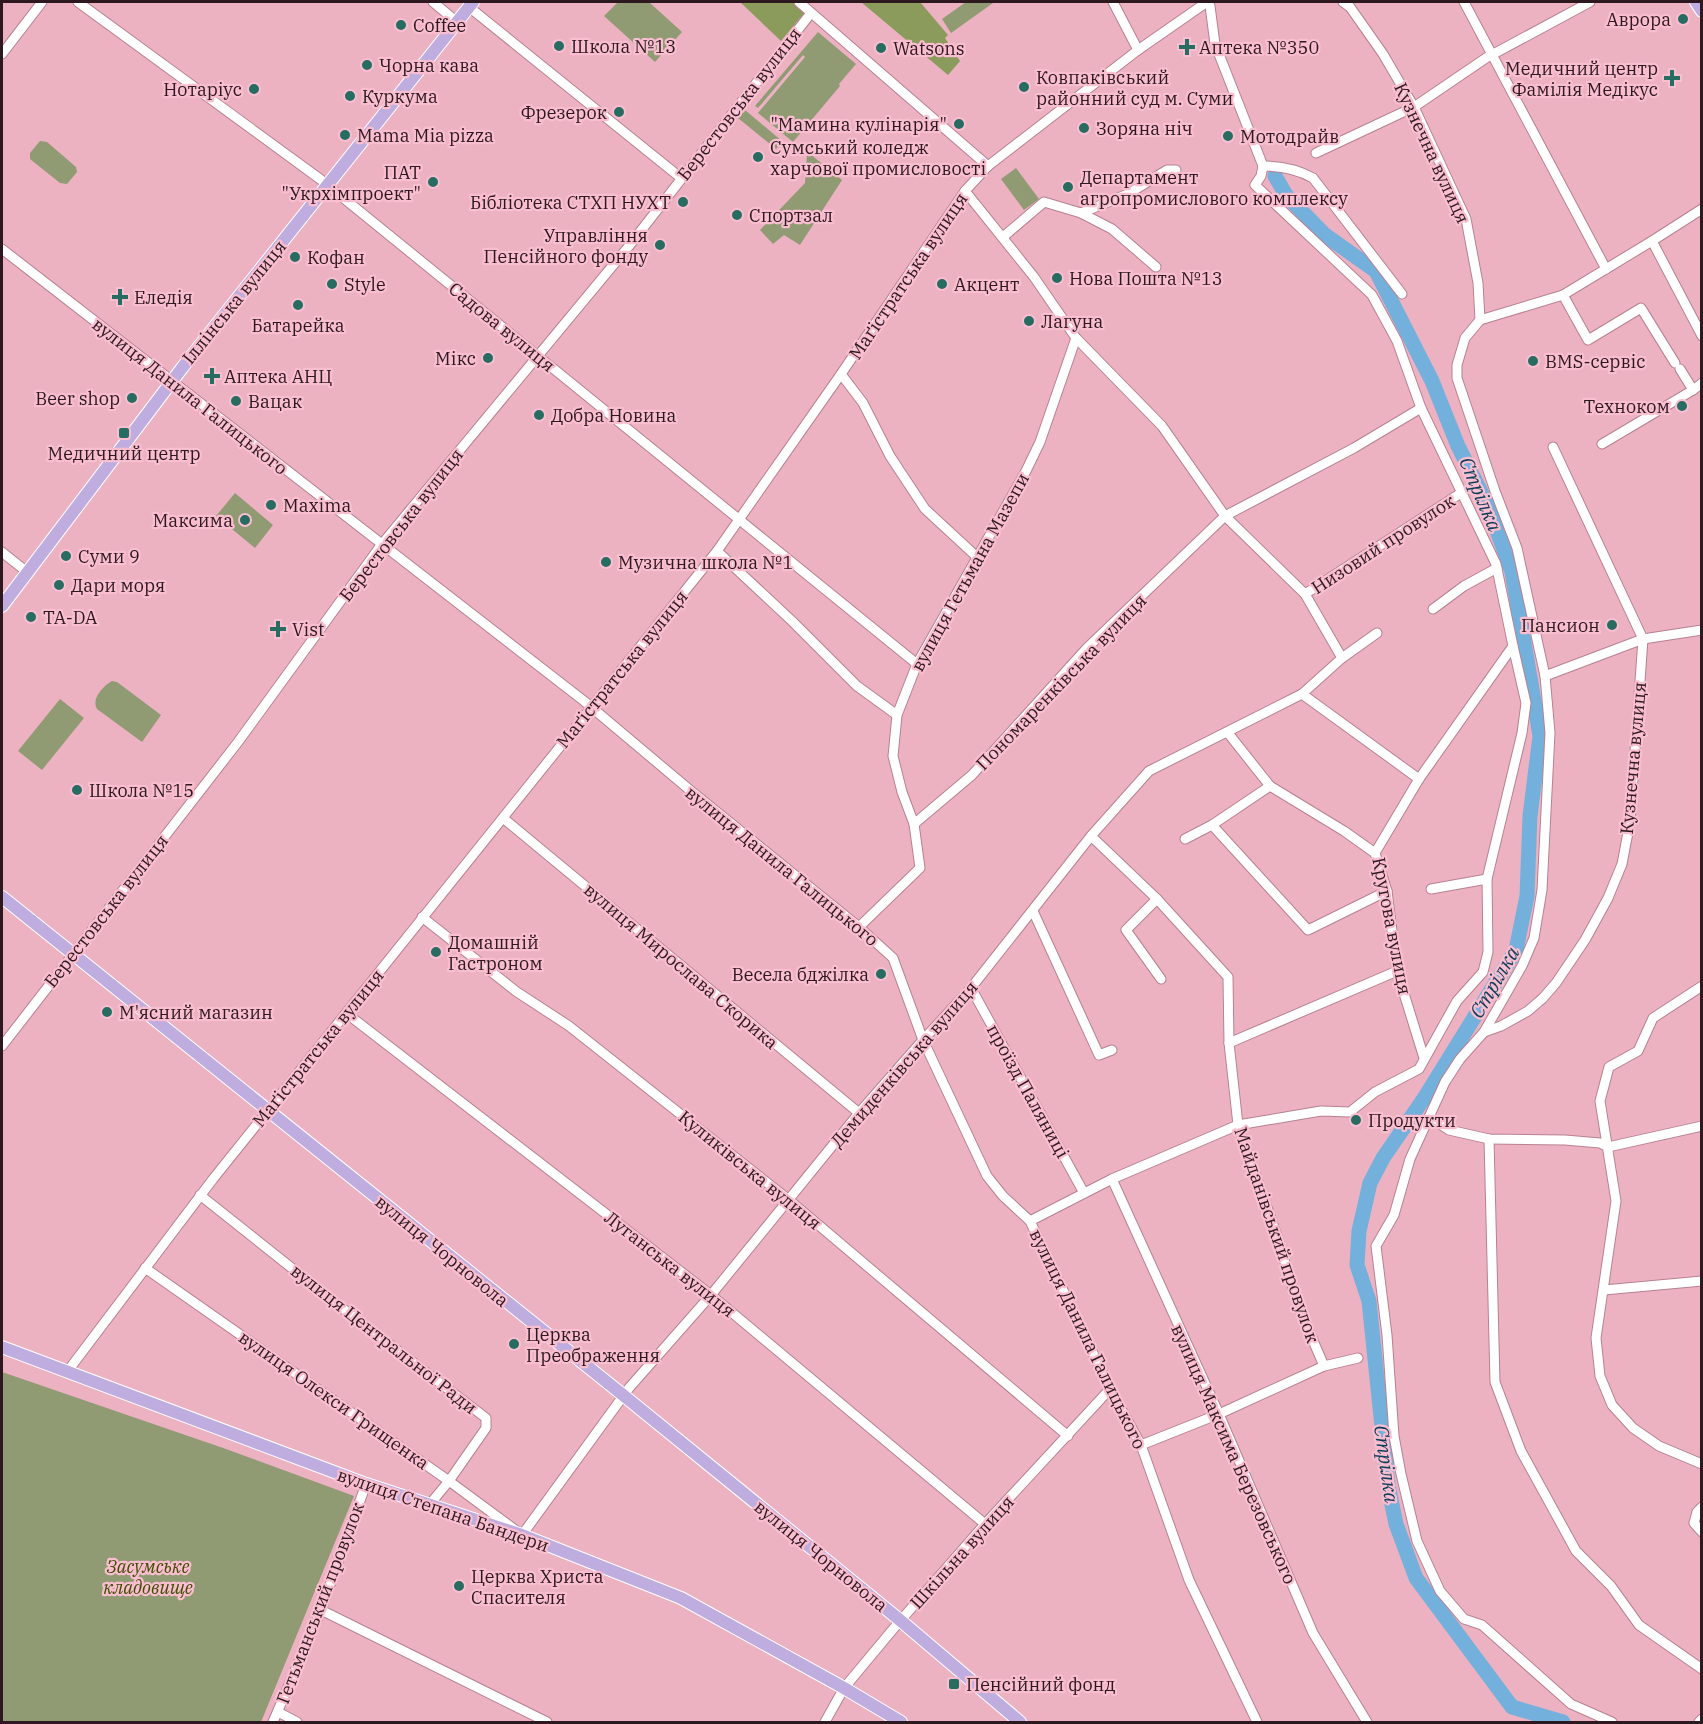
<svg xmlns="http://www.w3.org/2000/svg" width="1703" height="1724" font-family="'IBM Plex Serif',serif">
<rect width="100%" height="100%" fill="#ecb2c2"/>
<g fill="#909b73">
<polygon points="618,2 649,2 682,32 655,62 604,16"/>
<polygon points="966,2 992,2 993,3 951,33 942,19"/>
<polygon points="818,32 856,64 839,84 840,86 793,142 758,113 805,57 803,55 758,108 755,106"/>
<polygon points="745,110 782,141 776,149 738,118"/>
<polygon points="40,141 47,142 76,167 77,172 67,184 60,183 30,159 30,153"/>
<polygon points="809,153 842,180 800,245 784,235 773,244 760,230 805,183 807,155"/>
<polygon points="1016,168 1039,199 1024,210 1001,179"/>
<polygon points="235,493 273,525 255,548 216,516"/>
<path d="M112,681L117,682L161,715L142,742L97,709C91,699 103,686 112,681Z"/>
<polygon points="60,699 84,718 42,770 18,751"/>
<polygon points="2,1372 226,1449 354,1496 261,1722 2,1722"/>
</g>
<g fill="#8a9b5c">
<polygon points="740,2 793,2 805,12 781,41"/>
<polygon points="861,2 920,2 948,35 945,38 960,61 948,75"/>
</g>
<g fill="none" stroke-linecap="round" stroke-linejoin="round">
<polyline stroke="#74b0dc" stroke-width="15" points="1275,176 1286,195 1325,235 1376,271 1432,381 1458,446 1488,506 1512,572 1540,736 1530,816 1527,896 1516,950 1425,1097 1383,1158 1370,1183 1359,1231 1357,1265 1369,1301 1388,1485 1396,1524 1416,1578 1512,1707 1563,1722"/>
<defs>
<g id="minor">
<polyline points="78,2 320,179 917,664"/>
<polyline points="433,2 457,22"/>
<polyline points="799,2 988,166"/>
<polyline points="1113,2 1138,50"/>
<polyline points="1208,2 1210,6 1215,44 1263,166"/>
<polyline points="1343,2 1350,7 1383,54 1414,107 1466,219 1478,283 1480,320"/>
<polyline points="1464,2 1606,269"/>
<polyline points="469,7 681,178"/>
<polyline points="2,54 42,2"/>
<polyline points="1316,153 1414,107 1486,58 1590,2"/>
<polyline points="1263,166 1261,176 1255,185 1372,295 1397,341 1421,408 1496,564 1513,646 1419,779 1375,853 1387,891 1397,971 1424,1058"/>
<path d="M1263,166C1281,166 1297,169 1313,178L1402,294"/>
<polyline points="965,191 1034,277 1076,338 1162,426 1225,516 1305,594 1342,658"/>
<polyline points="1081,213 1112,229 1156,267"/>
<polyline points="1003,237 1044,202 1081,213 1128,194 1167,170 1176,170"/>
<polyline points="1652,241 1702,336"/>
<polyline points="2,249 584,701 691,791 859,927 893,958 923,1040 987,1176 1003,1196 1030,1221 1110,1389 1141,1445 1189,1580 1257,1722"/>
<polyline points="1563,295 1588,340 1641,308 1675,363"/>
<polyline points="1680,369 1693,390"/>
<polyline points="841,374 863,403 890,456 925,509 977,557"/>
<polyline points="1602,444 1693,390 1702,383"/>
<polyline points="717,551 792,621 857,686 897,715"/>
<polyline points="2,552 27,572"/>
<polyline points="1305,594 1461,493"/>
<polyline points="1433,609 1464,586 1497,568"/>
<polyline points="1545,676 1643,639 1702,630"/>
<polyline points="1302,694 1419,779"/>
<polyline points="1228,733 1270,786 1344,831 1375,853"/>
<polyline points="503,818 859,1113"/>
<polyline points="914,824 972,775 1087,648 1225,516 1354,448 1421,408"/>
<polyline points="1212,825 1308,930 1387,891"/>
<polyline points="1091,836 1157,899 1228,977 1229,1043 1238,1125 1276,1233 1299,1308 1324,1366"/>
<polyline points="1185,839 1212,825 1270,786"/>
<polyline points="1431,889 1487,879"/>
<polyline points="1157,899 1126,930 1161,979"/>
<polyline points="1033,911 1099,1055 1112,1050"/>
<polyline points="422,917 517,992 569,1026 789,1200 1068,1436"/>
<polyline points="859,927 920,868 914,824 902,792 893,756 897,715 917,664 1026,471 1040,442 1076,338"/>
<polyline points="1702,986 1653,1018 1638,1051 1609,1067 1600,1101 1616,1201 1596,1338 1600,1376 1612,1405 1633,1428 1659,1446 1702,1464"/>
<polyline points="971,988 1084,1193"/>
<polyline points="346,1013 711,1295 985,1524"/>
<polyline points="1484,1032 1501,1026 1528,1011 1543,998 1556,983 1585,940 1608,898 1622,864 1630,822 1643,639 1553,447"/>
<polyline points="1229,1043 1397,971"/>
<polyline points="2,1046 238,742 382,544 629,246 811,13"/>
<polyline points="1429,1117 1449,1130 1489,1139 1565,1140 1600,1143 1608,1147 1702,1126"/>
<polyline points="1489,1139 1495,1382 1521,1451 1576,1551 1611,1586 1639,1625 1702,1669"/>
<polyline points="1112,1179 1219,1414 1313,1633 1367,1722"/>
<polyline points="200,1195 342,1308 486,1418 486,1428 449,1481 430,1504"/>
<polyline points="1030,1221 1112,1179 1238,1125 1321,1111 1350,1112 1375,1092 1419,1069 1457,1001 1483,972 1488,952 1487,879 1522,733 1526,703 1513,646"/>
<polyline points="145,1268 449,1481 522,1535 629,1388 711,1295 859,1113 923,1040 971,988 1091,836 1149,771 1302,694 1342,658 1377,633"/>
<polyline points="1604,1290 1702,1281"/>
<polyline points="67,1372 213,1179 717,551 841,374 965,191 988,166 1138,50 1207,2"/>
<polyline points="1141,1445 1219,1414 1324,1366 1358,1358"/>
<polyline points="1702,1507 1697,1512 1694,1523 1702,1532"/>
<polyline points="321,1610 547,1722"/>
<polyline points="278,1712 297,1722"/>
<polyline points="273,1722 321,1610 366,1484"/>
<polyline points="825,1722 844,1688 894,1628 985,1524 1110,1389"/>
<polyline points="1612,1722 1571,1704 1482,1625 1464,1619 1440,1591 1417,1541 1401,1474 1394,1436 1387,1335 1376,1246 1394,1215 1410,1159 1445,1082 1460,1059 1484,1032 1522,966 1534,938 1542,890 1550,733 1545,676 1517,548 1495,491 1457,378 1457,365 1465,338 1480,320 1563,295 1652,241 1702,209"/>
<polyline points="1699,1722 1702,1719"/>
</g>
<g id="major">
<polyline points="1696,2 1702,11"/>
<polyline points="2,606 182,368 473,2"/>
<polyline points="2,897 623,1395 901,1621 1020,1722"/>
<polyline points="2,1347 366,1484 522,1535 681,1598 844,1688 901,1722"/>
</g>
</defs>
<use href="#minor" stroke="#b88191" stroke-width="11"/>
<use href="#major" stroke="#fff" stroke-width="14"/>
<use href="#minor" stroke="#fff" stroke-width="9"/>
<use href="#major" stroke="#c0addf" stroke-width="12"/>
</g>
<g fill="#266c61" stroke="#f9becf" stroke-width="2">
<circle cx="1683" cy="19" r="6"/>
<circle cx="401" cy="25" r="6"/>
<circle cx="559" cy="46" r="6"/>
<path d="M1184 38h6v6h6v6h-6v6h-6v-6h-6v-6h6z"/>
<circle cx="881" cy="48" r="6"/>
<circle cx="367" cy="65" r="6"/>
<path d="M1669 69h6v6h6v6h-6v6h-6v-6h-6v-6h6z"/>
<circle cx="1024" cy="87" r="6"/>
<circle cx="254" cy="89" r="6"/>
<circle cx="350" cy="96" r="6"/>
<circle cx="619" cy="112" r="6"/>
<circle cx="959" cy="124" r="6"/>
<circle cx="1084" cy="128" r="6"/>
<circle cx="345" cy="135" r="6"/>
<circle cx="1228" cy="136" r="6"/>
<circle cx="758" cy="157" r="6"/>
<circle cx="433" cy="182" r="6"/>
<circle cx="1068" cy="187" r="6"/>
<circle cx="683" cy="202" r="6"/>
<circle cx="737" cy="215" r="6"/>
<circle cx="660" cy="245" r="6"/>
<circle cx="295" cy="257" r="6"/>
<circle cx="1057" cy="278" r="6"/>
<circle cx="332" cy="284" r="6"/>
<circle cx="942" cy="284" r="6"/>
<path d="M117 288h6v6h6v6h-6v6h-6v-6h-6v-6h6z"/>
<circle cx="298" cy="305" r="6"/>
<circle cx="1029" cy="321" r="6"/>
<circle cx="488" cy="358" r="6"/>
<circle cx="1533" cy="361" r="6"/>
<path d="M209 367h6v6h6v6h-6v6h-6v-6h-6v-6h6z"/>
<circle cx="132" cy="398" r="6"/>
<circle cx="236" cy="401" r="6"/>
<circle cx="1682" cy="406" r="6"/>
<circle cx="539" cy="415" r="6"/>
<rect x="118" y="427" width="12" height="12" rx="3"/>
<circle cx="271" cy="505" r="6"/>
<circle cx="245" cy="520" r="6"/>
<circle cx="66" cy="556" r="6"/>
<circle cx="606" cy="562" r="6"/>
<circle cx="59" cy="585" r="6"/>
<circle cx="31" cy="617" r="6"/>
<circle cx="1612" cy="625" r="6"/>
<path d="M275 620h6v6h6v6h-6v6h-6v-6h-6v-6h6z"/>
<circle cx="77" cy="790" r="6"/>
<circle cx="436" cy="952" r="6"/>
<circle cx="881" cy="974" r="6"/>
<circle cx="107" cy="1012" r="6"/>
<circle cx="1356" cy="1120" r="6"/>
<circle cx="514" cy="1344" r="6"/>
<circle cx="459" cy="1586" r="6"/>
<rect x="948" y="1678" width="12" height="12" rx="3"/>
</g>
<g text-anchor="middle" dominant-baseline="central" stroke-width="4.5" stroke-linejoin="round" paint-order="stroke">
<g font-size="18" fill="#2d181f" stroke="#f9becf" text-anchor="start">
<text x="1671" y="19" text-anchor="end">Аврора</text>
<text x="413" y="25">Coffee</text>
<text x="571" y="46">Школа №13</text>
<text x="1199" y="47">Аптека №350</text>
<text x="893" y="48">Watsons</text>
<text x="379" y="65">Чорна кава</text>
<text x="1658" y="68" text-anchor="end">Медичний центр<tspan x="1658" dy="21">Фамілія Медікус</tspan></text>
<text x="1036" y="77">Ковпаківський<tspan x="1036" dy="21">районний суд м. Суми</tspan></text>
<text x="242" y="89" text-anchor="end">Нотаріус</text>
<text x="362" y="96">Куркума</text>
<text x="607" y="112" text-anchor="end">Фрезерок</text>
<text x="947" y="124" text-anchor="end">"Мамина кулінарія"</text>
<text x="1096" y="128">Зоряна ніч</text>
<text x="357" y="135">Mama Mia pizza</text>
<text x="1240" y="136">Мотодрайв</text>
<text x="770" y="147">Сумський коледж<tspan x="770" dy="21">харчової промисловості</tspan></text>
<text x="421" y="172" text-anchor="end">ПАТ<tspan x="421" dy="21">"Укрхімпроект"</tspan></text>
<text x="1080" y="177">Департамент<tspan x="1080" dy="21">агропромислового комплексу</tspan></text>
<text x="671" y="202" text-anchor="end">Бібліотека СТХП НУХТ</text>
<text x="749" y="215">Спортзал</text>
<text x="648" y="235" text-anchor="end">Управління<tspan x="648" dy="21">Пенсійного фонду</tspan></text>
<text x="307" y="257">Кофан</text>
<text x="1069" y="278">Нова Пошта №13</text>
<text x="344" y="284">Style</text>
<text x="954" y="284">Акцент</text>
<text x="134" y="297">Еледія</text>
<text x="1041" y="321">Лагуна</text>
<text x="298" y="325" text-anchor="middle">Батарейка</text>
<text x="476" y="358" text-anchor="end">Мікс</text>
<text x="1545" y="361">BMS-сервіс</text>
<text x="224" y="376">Аптека АНЦ</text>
<text x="120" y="398" text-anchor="end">Beer shop</text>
<text x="248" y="401">Вацак</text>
<text x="1670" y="406" text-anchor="end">Техноком</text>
<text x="551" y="415">Добра Новина</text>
<text x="124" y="453" text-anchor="middle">Медичний центр</text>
<text x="283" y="505">Maxima</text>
<text x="233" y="520" text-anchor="end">Максима</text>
<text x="78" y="556">Суми 9</text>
<text x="618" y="562">Музична школа №1</text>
<text x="71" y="585">Дари моря</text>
<text x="43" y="617">TA-DA</text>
<text x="1600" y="625" text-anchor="end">Пансион</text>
<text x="292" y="629">Vist</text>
<text x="89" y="790">Школа №15</text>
<text x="448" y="942">Домашній<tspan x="448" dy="21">Гастроном</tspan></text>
<text x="869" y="974" text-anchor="end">Весела бджілка</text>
<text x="119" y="1012">М'ясний магазин</text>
<text x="1368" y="1120">Продукти</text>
<text x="526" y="1334">Церква<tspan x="526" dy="21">Преображення</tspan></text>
<text x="471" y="1576">Церква Христа<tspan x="471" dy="21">Спасителя</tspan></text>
<text x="966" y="1684">Пенсійний фонд</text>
</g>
<g font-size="18" fill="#2d181f" stroke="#f9becf">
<text transform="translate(739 104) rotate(-52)">Берестовська вулиця</text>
<text transform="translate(1432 153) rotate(65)">Кузнечна вулиця</text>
<text transform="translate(908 276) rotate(-56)">Маґістратська вулиця</text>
<text transform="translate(234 302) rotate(-51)">Іллінська вулиця</text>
<text transform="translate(502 327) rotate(39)">Садова вулиця</text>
<text transform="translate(190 396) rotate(38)">вулиця Данила Галицького</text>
<text transform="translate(401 525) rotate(-52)">Берестовська вулиця</text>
<text transform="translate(1383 544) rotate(-33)">Низовий провулок</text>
<text transform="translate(970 572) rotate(-61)">вулиця Гетьмана Мазепи</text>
<text transform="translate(622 669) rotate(-51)">Маґістратська вулиця</text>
<text transform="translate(1061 682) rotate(-46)">Пономаренківська вулиця</text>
<text transform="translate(1633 758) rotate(-85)">Кузнечна вулиця</text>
<text transform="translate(782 866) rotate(39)">вулиця Данила Галицького</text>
<text transform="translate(106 911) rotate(-52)">Берестовська вулиця</text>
<text transform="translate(1392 926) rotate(79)">Кругова вулиця</text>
<text transform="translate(681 966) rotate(40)">вулиця Мирослава Скорика</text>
<text transform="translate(318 1048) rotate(-51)">Маґістратська вулиця</text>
<text transform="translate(904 1064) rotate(-49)">Демиденківська вулиця</text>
<text transform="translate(1028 1091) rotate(61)">проїзд Паляниці</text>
<text transform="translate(750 1170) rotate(39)">Куликівська вулиця</text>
<text transform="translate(1277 1235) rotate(71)">Майданівський провулок</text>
<text transform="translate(442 1251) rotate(39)">вулиця Чорновола</text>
<text transform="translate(670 1264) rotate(38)">Луганська вулиця</text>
<text transform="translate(384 1339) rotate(38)">вулиця Центральної Ради</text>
<text transform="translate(1088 1339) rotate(64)">вулиця Данила Галицького</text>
<text transform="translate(334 1400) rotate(35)">вулиця Олекси Грищенка</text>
<text transform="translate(1234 1454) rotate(66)">вулиця Максима Березовського</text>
<text transform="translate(443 1510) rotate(19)">вулиця Степана Бандери</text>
<text transform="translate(962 1552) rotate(-48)">Шкільна вулиця</text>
<text transform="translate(821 1556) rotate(39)">вулиця Чорновола</text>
<text transform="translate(320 1603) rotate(-69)">Гетьманський провулок</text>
</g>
<g font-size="18" font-style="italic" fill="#3e4c00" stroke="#f9becf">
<text x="148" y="1566">Засумське<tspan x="148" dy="21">кладовище</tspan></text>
</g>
<g font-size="20" font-style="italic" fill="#0c3d5a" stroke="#f9becf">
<text transform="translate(1481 494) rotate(67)">Стрілка</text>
<text transform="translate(1494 982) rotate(-60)">Стрілка</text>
<text transform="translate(1387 1464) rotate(82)">Стрілка</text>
</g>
</g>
<rect width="1703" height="1724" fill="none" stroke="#2d181f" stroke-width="6"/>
</svg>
